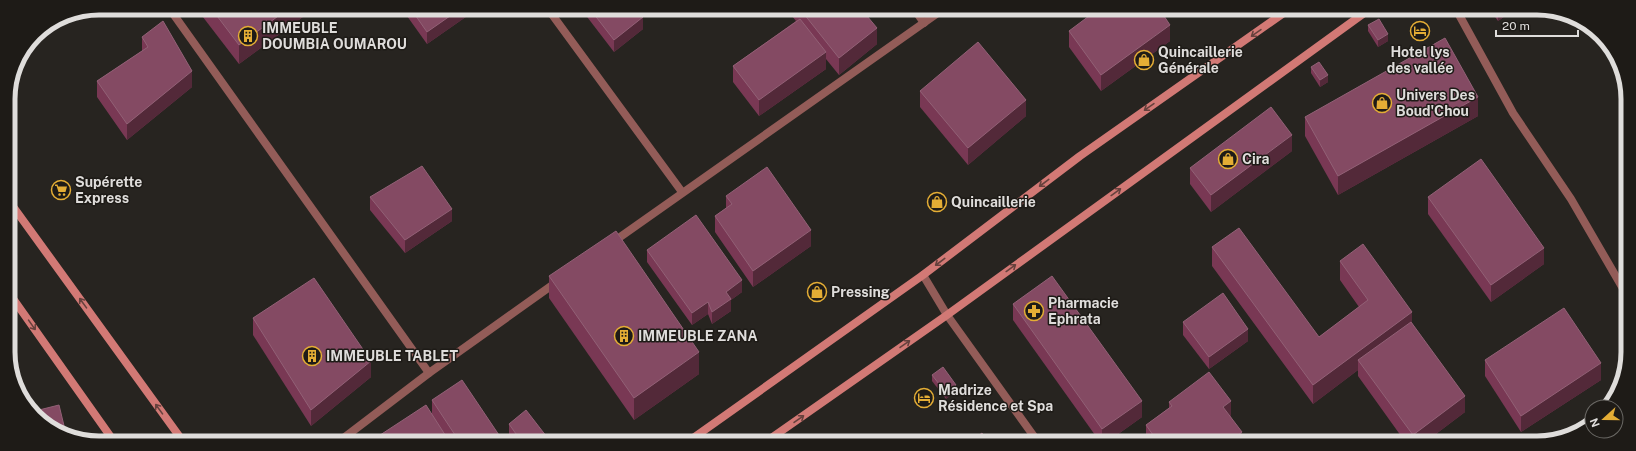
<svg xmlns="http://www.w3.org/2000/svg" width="1636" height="451" font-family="'Public Sans',sans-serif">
<rect width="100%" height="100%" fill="#272420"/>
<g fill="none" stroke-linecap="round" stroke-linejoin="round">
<g stroke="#935c58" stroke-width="8">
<polyline points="169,8 429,373"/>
<polyline points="548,9 682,192"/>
<polyline points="915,10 924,23"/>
<polyline points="1457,11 1513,113 1571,199 1625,292"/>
<polyline points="613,242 942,10"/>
<polyline points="923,275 947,315 1038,442"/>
<polyline points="341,440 429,373 558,281"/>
</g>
<g stroke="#d27975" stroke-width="8">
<polyline points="9,201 182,440"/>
<polyline points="9,293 113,440"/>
<polyline points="689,441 923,275 1080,156 1288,10"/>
<polyline points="767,441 947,315 1367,11"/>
</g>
</g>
<g fill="#793854">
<polygon points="196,8 315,8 239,64"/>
<polygon points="402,9 470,9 470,14 427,44"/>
<polygon points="581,9 637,9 643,29 614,52"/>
<polygon points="792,9 862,10 877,44 839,75 826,59 826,69 759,116 733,82 733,66 796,21 792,16"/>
<polygon points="1491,11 1512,11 1498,21"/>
<polygon points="1368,25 1388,41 1378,47 1368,31"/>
<polygon points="1069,31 1170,41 1101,91 1069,47"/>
<polygon points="142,37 192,87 127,140 97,97 97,81 142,51"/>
<polygon points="1311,67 1328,82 1320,87 1311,73"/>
<polygon points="920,91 1026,116 968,165 920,107"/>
<polygon points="1478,116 1338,195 1305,136 1305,117"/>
<polygon points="1292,151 1211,212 1190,184 1190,168"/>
<polygon points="726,196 811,246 753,287 715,232 715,216 726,208"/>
<polygon points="370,197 452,221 405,253 370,210"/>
<polygon points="1428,197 1544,264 1491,302 1428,214"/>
<polygon points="1212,247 1319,337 1359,307 1340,280 1340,261 1412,323 1465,412 1424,443 1406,443 1358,376 1358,370 1313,404 1212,266"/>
<polygon points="647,250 742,292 731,300 731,311 712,324 708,314 692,325 647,262"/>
<polygon points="549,276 699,374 634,420 549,298"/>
<polygon points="1013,304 1142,417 1107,442 1100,442 1013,320"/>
<polygon points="253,318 371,377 311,426 253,335"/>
<polygon points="1183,322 1248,341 1209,369 1183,335"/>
<polygon points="1485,360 1601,380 1521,432 1485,376"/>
<polygon points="932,375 956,391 946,399 932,381"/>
<polygon points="432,400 503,441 371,441 432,414"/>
<polygon points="1169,402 1231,417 1242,442 1146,442 1146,425 1169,408"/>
<polygon points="509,424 550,441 512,441 509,436"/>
</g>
<g fill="#532939">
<polygon points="289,8 315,8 239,64 239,45"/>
<polygon points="460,9 470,9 470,14 427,44 427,32"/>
<polygon points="1498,11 1512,11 1498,21"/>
<polygon points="643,17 643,29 614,52 614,40"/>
<polygon points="1170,25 1170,41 1101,91 1101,75"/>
<polygon points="877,28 877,44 839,75 839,58"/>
<polygon points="1388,34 1388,41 1378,47 1378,40"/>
<polygon points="826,52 826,69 759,116 759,100"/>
<polygon points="192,71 192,87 127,140 127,124"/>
<polygon points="1328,75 1328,82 1320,87 1320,80"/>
<polygon points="1478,97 1478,116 1338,195 1338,176"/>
<polygon points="1026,100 1026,116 968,165 968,148"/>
<polygon points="1292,135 1292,151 1211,212 1211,195"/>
<polygon points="452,209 452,221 405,253 405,240"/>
<polygon points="811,230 811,246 753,287 753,271"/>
<polygon points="1544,248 1544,264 1491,302 1491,285"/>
<polygon points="742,280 742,292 731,300 731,311 712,324 712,312 726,292"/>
<polygon points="708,302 708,314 692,325 692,313"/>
<polygon points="1412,312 1412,331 1358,360 1358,370 1313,404 1313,385"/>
<polygon points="1248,329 1248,341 1209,369 1209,357"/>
<polygon points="699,352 699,374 634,420 634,398"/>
<polygon points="371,361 371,377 311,426 311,410"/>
<polygon points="1601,363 1601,380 1521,432 1521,416"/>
<polygon points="956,385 956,391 946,399 946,393"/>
<polygon points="1465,396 1465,412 1424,443 1413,443 1413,435"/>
<polygon points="1142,401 1142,417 1107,442 1102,442 1102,429"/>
<polygon points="1231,401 1231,418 1223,407"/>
<polygon points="1242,432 1242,442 1229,442"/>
</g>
<g fill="#844a63" stroke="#926176">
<polygon points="211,8 289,8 239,45"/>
<polygon points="411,9 460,9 427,32"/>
<polygon points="590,9 637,9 643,17 614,40"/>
<polygon points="800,9 862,10 877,28 839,58"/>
<polygon points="1097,10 1160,10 1170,25 1101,75 1069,31"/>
<polygon points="800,19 826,52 759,100 733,66"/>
<polygon points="1379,19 1388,34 1378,40 1368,25"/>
<polygon points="163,21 192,71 127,124 97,81 148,47 142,37"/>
<polygon points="1445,38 1478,97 1338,176 1305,117"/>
<polygon points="978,42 1026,100 968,148 920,91"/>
<polygon points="1319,62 1328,75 1320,80 1311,67"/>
<polygon points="1271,107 1292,135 1211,195 1190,168"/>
<polygon points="1481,159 1544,248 1491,285 1428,197"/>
<polygon points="422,166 452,209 405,240 370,197"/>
<polygon points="767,167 811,230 753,271 715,216 732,204 726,196"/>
<polygon points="696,215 742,280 726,292 731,299 712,312 708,302 692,313 647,250"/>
<polygon points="1239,228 1319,337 1368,300 1340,261 1363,244 1412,312 1313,385 1212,247"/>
<polygon points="616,231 699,352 634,398 549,276"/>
<polygon points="1052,276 1142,401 1102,429 1013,304"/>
<polygon points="314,278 371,361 311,410 253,318"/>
<polygon points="1223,293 1248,329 1209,357 1183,322"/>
<polygon points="1564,308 1601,363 1521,416 1485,360"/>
<polygon points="1411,322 1465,396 1413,435 1358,360"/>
<polygon points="943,367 956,385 946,393 932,375"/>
<polygon points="1209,372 1231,401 1223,407 1242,432 1229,442 1158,442 1146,425 1172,406 1169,402"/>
<polygon points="462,380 503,441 459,441 432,400"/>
<polygon points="59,405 66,434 31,412"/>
<polygon points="426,405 449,441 371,441"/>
<polygon points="526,410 550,441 521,441 509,424"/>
<polygon points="982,433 988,442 970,442"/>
<polygon points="78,435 80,440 76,440 70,436"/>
</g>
<defs><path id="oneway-shaft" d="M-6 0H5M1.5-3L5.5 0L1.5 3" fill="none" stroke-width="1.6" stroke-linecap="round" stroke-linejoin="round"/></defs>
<g stroke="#66413d">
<use href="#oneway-shaft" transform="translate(1256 33) rotate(145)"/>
<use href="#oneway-shaft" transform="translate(1149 107) rotate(145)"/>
<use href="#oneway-shaft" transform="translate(1044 183) rotate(143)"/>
<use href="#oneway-shaft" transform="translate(1116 192) rotate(-36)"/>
<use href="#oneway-shaft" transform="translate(940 262) rotate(143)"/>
<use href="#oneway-shaft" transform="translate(1011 268) rotate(-36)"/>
<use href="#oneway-shaft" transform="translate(83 303) rotate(-126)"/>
<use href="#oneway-shaft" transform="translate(32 325) rotate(55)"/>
<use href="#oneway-shaft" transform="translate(905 344) rotate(-35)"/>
<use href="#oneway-shaft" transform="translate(159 409) rotate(-126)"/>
<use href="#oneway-shaft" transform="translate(799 419) rotate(-35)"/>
</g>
<defs>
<symbol id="hotel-ring" viewBox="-11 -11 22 22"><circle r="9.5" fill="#1e1b17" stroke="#e4ad35" stroke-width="1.5"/><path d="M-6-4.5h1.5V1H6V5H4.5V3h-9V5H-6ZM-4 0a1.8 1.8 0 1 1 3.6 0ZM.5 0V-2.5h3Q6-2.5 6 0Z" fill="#e4ad35"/></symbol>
<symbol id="building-ring" viewBox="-11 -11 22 22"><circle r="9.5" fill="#1e1b17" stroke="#e4ad35" stroke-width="1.5"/><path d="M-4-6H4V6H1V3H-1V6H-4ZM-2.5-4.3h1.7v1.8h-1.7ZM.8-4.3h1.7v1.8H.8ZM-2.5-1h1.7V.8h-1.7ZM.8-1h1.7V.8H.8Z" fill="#e4ad35"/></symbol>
<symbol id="shop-ring" viewBox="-11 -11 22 22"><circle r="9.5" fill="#1e1b17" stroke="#e4ad35" stroke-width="1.5"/><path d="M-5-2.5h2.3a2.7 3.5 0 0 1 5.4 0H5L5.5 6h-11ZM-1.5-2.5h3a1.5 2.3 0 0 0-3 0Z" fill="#e4ad35"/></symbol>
<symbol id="supermarket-ring" viewBox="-11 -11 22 22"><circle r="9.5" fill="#1e1b17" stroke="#e4ad35" stroke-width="1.5"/><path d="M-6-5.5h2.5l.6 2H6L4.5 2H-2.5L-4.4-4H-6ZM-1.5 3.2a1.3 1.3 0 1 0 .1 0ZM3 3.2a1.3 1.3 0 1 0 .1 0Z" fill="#e4ad35"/></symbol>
<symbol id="pharmacy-ring" viewBox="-11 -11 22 22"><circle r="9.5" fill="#1e1b17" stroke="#e4ad35" stroke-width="1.5"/><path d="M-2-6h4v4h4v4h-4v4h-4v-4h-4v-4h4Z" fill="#e4ad35"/></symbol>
</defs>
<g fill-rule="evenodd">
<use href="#hotel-ring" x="1409" y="20" width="22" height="22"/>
<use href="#building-ring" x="237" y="25" width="22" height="22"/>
<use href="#shop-ring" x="1133" y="49" width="22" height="22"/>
<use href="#shop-ring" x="1371" y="92" width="22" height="22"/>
<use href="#shop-ring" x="1217" y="148" width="22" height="22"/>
<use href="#supermarket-ring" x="50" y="179" width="22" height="22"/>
<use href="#shop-ring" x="926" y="191" width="22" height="22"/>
<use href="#shop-ring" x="806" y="281" width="22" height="22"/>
<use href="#pharmacy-ring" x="1023" y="300" width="22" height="22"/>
<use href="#building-ring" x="613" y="325" width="22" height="22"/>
<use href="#building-ring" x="301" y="345" width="22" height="22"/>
<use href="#hotel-ring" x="913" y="387" width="22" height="22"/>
</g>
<g text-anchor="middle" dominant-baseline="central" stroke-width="3" stroke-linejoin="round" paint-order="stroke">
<g font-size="14" font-weight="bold" fill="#dfdddb" stroke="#1e1b17" text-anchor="start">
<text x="262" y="28">IMMEUBLE<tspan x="262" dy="16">DOUMBIA OUMAROU</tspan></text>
<text x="1158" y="52">Quincaillerie<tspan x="1158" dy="16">Générale</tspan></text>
<text x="1420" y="52" text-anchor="middle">Hotel lys<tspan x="1420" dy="16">des vallée</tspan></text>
<text x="1396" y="95">Univers Des<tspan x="1396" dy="16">Boud'Chou</tspan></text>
<text x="1242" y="159">Cira</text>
<text x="75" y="182">Supérette<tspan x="75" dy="16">Express</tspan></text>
<text x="951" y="202">Quincaillerie</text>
<text x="831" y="292">Pressing</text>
<text x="1048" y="303">Pharmacie<tspan x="1048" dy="16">Ephrata</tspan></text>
<text x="638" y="336">IMMEUBLE ZANA</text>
<text x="326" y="356">IMMEUBLE TABLET</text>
<text x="938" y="390">Madrize<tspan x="938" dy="16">Résidence et Spa</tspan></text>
</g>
</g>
<path d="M0 0H1636V451H0ZM99 15H1537A84 84 0 0 1 1621 99V352A84 84 0 0 1 1537 436H99A84 84 0 0 1 15 352V99A84 84 0 0 1 99 15Z" fill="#1e1b17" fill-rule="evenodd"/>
<path fill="none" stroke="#dfdddb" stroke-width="5" d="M99 15H1537A84 84 0 0 1 1621 99V352A84 84 0 0 1 1537 436H99A84 84 0 0 1 15 352V99A84 84 0 0 1 99 15Z"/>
<g transform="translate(1604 419) rotate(249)"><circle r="19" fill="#1e1b17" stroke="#6b6965"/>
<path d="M0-3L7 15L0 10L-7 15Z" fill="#e4ad35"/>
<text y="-6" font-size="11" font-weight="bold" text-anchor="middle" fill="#dfdddb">N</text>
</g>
<path d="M1496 30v6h82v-6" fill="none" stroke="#dfdddb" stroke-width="2"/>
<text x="1502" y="30" font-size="12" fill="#dfdddb" stroke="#1e1b17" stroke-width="3" paint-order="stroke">20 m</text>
</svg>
